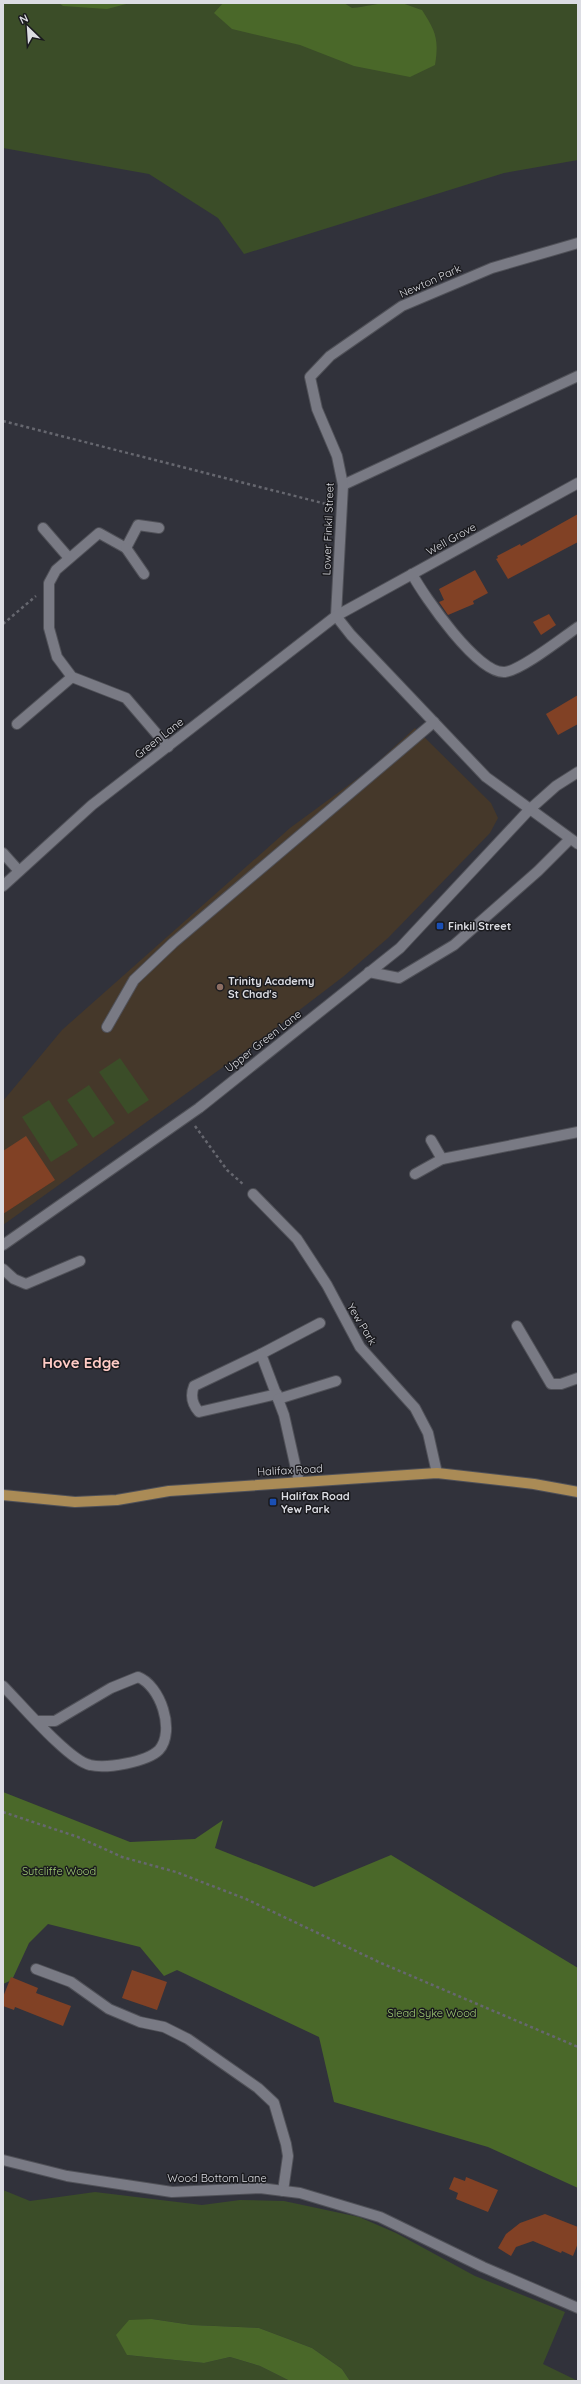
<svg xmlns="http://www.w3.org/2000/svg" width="581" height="2384" font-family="Quicksand,sans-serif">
<rect width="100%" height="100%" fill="#31323b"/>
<polygon fill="#45382a" points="415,728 491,803 498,818 490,833 388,938 344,976 251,1047 3,1225 3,1101 62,1030 290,828 369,770"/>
<g fill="#3b4d28">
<polygon points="3,3 578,3 578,160 504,173 244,254 218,218 149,174 3,148"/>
<polygon points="120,1058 149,1100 128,1114 99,1072"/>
<polygon points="89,1085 115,1123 93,1138 67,1100"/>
<polygon points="49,1100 78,1145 51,1162 22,1117"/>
<polygon points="3,2190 30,2201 95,2192 202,2205 240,2200 284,2201 359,2217 396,2233 475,2276 565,2312 543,2364 578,2381 350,2381 342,2369 312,2348 259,2328 192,2325 152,2319 127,2355 204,2363 230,2357 260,2366 290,2381 3,2381"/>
</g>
<g fill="#4a6829">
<polygon points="59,3 130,3 107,9 63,6"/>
<path d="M223,3H344L352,8C368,7 384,1 400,3C407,4 415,8 422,10C436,32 439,39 435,65L410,77L354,66L300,45L232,29L214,13Z"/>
<polygon points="3,1792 130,1842 195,1839 223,1820 215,1848 314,1887 391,1855 578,1968 578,2188 488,2147 334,2102 319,2037 177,1970 164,1976 140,1947 48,1924 29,1943 12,1980 3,1984"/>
<polygon points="152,2319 192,2325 259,2328 312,2348 342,2369 350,2381 290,2381 260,2366 230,2357 204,2363 127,2355 116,2335 129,2320"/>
</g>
<g fill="#814125">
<polygon points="578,514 578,542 508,579 496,559 498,558 497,556 520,544 521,546"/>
<polygon points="475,570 488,593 473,601 474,604 448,615 439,602 444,600 439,589"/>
<polygon points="549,614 556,625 541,635 533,622"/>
<polygon points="578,695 578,724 558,735 546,714"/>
<polygon points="26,1136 55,1180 3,1214 3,1151"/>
<polygon points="132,1970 167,1982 157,2010 122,1998"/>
<polygon points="11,1977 38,1988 36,1993 71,2006 63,2026 15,2007 14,2010 3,2006 3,1997"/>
<polygon points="454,2177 465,2181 466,2177 498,2190 488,2212 456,2199 458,2193 449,2189"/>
<polygon points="545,2214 578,2227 578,2243 573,2256 562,2251 561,2253 533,2241 516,2247 511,2256 498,2248 506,2234 520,2223"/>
</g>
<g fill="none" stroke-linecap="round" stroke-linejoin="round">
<defs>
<g id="minor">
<polyline points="343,485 578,376"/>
<polyline points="43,528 69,558"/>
<polyline points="159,528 138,525 126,548 99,533 56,570 49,583 49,628 57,657 72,677 126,698 168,747"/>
<polyline points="126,548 144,574"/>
<path d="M412,574C424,596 478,675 505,672C522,670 562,638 578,627"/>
<polyline points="336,616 343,485 337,456 317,409 310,377 330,356 402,306 492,268 578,243"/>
<polyline points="336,616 351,635 486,777 578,844"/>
<polyline points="17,724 72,677"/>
<polyline points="3,853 19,871"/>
<polyline points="3,886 92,805 336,616 578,483"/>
<polyline points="369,972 399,978 454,945 538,871 570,839"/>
<polyline points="107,1027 134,980 173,943 434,722"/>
<polyline points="431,1140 442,1159"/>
<polyline points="415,1174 442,1159 578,1132"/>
<polyline points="253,1194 297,1239 327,1285 360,1347 415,1408 428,1433 437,1473"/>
<polyline points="3,1245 199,1108 400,948 529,810 556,786 578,772"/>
<polyline points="3,1269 14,1279 26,1284 80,1261"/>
<polyline points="517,1326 551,1384 561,1384 578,1378"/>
<polyline points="261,1354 284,1415 299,1482"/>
<path d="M277,1394L199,1412C192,1404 190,1396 194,1386L261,1354L320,1323"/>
<polyline points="278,1399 336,1381"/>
<path d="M3,1686C20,1703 69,1761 90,1765C106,1769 147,1762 159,1750C176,1731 160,1685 138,1677L111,1688L55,1721H37"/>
<polyline points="36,1969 71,1982 109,2009 140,2022 164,2027 188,2039 258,2088 274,2103 286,2144 288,2156 283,2191"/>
<polyline points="3,2160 67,2176 172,2192 260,2188 300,2193 380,2217 483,2267 578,2308"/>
</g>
<polyline id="major" points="3,1495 75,1502 117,1500 169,1491 437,1473 534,1484 578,1492"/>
</defs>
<use href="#minor" stroke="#505158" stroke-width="12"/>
<use href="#major" stroke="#505158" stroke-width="12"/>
<g stroke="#66676f" stroke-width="2.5" stroke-dasharray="3 3" stroke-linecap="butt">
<polyline points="3,421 330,505"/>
<polyline points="3,624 36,596"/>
<polyline points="195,1126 227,1170 244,1185"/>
<polyline points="3,1812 78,1837 122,1857 176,1872 246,1899 381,1963 578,2047"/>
</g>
<use href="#minor" stroke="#797a84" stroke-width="10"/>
<use href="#major" stroke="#aa8b56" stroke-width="10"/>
</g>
<g fill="#1a4fb4" stroke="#1a1a1e" stroke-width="1.5">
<rect x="436" y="922" width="8" height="8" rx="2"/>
<rect x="269" y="1498" width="8" height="8" rx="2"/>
</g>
<circle fill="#8d6e63" stroke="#1a1a1e" stroke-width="1.5" cx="220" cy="987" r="4"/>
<g text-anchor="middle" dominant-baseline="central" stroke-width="3" stroke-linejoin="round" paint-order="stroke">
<g font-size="11" fill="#dcdde3" stroke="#1a1a1e">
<text transform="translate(430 281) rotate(-24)">Newton Park</text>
<text transform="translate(328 529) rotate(-88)">Lower Finkil Street</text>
<text transform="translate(451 539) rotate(-29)">Well Grove</text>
<text transform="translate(159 738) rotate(-38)">Green Lane</text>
<text transform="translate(263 1041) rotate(-38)">Upper Green Lane</text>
<text transform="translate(362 1324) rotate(59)">Yew Park</text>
<text transform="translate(290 1470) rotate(-3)">Halifax Road</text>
<text x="217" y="2178">Wood Bottom Lane</text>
</g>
<g font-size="11" font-weight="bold" fill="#dcdde3" stroke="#1a1a1e" text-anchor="start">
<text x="448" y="926">Finkil Street</text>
<text x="228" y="981">Trinity Academy<tspan x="228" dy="13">St Chad's</tspan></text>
<text x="281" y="1496">Halifax Road<tspan x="281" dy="13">Yew Park</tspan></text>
</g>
<g font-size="11" fill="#a3cf76" stroke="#1a1a1e">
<text x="59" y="1871">Sutcliffe Wood</text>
<text x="432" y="2013">Slead Syke Wood</text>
</g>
<g font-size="15" font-weight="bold" fill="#ffcbc5" stroke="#1a1a1e">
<text x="81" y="1362">Hove Edge</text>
</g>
</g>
<rect width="581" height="2384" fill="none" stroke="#dcdde3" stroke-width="8"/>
<g transform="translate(28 28) rotate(335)" stroke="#1a1a1e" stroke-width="3" paint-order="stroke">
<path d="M0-3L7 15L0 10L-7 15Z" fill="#dcdde3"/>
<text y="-6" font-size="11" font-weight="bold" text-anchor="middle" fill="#dcdde3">N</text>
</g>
</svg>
